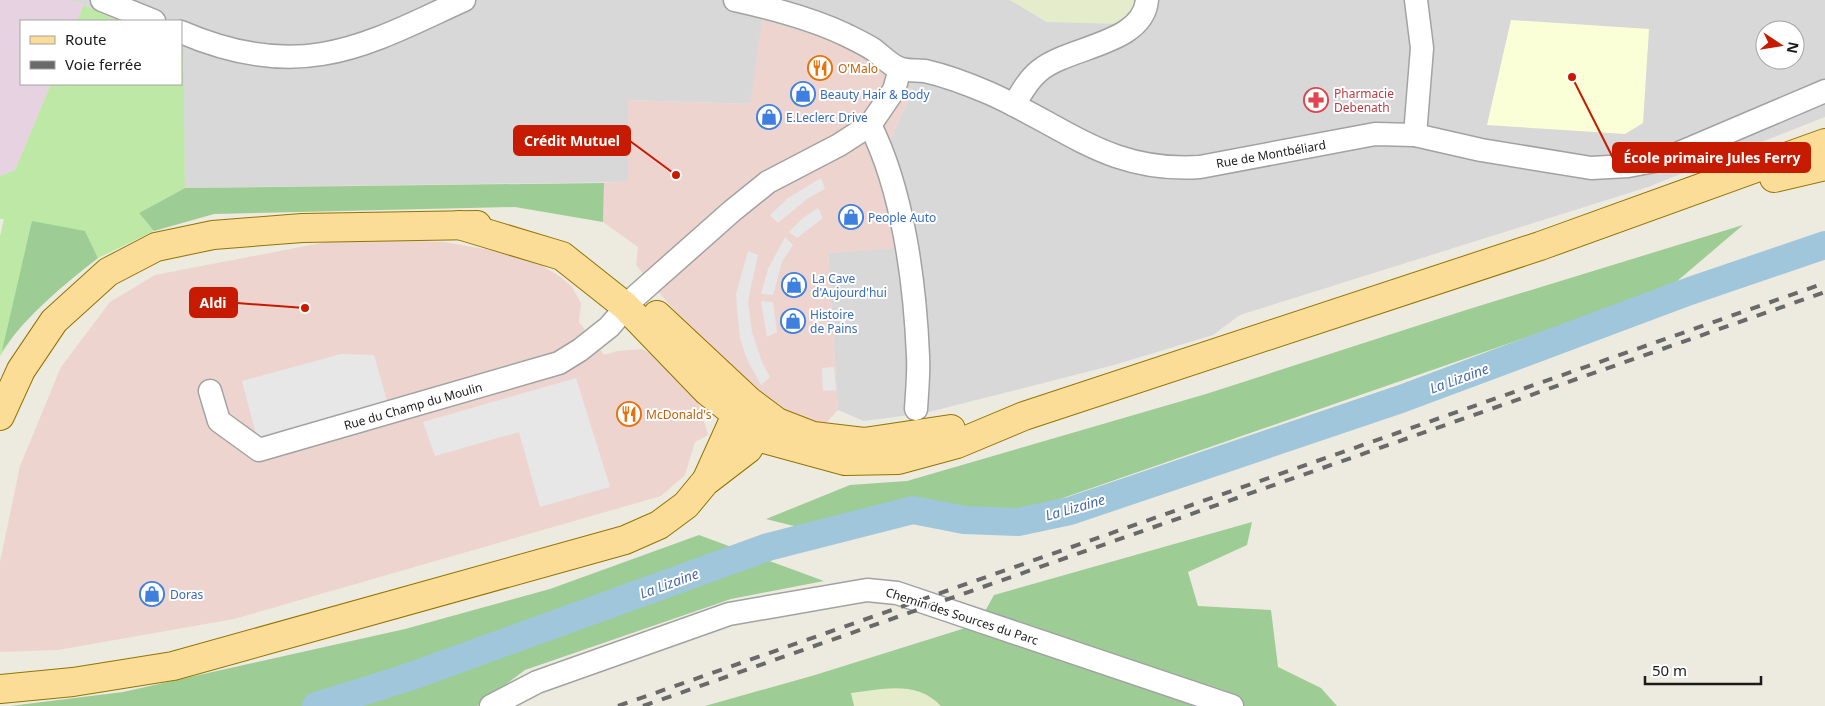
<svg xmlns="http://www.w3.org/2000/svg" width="1825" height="706" font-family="'Noto Sans',sans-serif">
<rect width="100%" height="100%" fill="#edeae0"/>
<path fill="#d9d8d8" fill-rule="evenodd" d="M67,0H1010L1047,22L1137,0H1825V117L1648,187L1240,315L1213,335L1114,365L925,413L864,421L838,410L828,253L916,246L890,140L913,90L874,69L843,44L751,104L628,100V182L185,188L181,21H118L84,5ZM1765,30H1795V60H1765Z"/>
<g fill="#eed4cf">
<polygon points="762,19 843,44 874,69 913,90 890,140 916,247 828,253 838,410 824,425 784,411 742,383 689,328 636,265 638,247 603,222 604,183 628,181 628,100 750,104"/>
<polygon points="342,239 444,242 501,252 541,265 562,278 572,287 581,303 579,322 604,355 617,351 642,349 655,356 698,401 708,435 695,442 685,475 661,496 234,619 58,650 0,652 0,562 20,466 61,367 110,302 155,275"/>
</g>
<polygon fill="#e6d2e0" points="0,0 67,0 84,5 77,21 21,21 21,84 51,84 15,170 0,176"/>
<polygon fill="#faffd7" points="1511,20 1649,29 1643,123 1625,134 1487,125"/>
<g fill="#e5eccb">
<polygon points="1010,0 1137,0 1137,7 1120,24 1047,22"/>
<polygon points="901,686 933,697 941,706 854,706 851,693"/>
</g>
<g fill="#bde8a5">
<polygon points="84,5 118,21 77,21"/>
<polygon points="181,52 183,53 185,188 139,213 154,231 98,258 85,231 0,356 0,236 4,219 0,219 0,176 15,170 51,84 181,84"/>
</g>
<g fill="#9ecc95">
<polygon points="604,183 603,222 515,207 214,214 154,231 139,213 185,188"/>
<path d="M32,221L85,231L98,258C62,286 28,314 2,351Z"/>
<polygon points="1743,225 1669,288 1037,507 991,511 928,501 890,504 806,529 766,519 850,485 907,481 1206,394 1466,310"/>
<path d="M1252,522L1247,545L1188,572L1198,606L1271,610L1278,667L1321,688L1337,706H941C917,680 883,689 851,693L854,706H705L815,675L978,624L994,595Z"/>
<polygon points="699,535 824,581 731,599 525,670 477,706 10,706 123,692 405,629 550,589"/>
</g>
<g fill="#e7e7e7">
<polygon points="821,178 825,189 807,199 778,223 770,215 788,198"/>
<polygon points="818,208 823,218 797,238 789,232 803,218"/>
<polygon points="785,237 793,245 782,262 773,295 761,294 768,269"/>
<polygon points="748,251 758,255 748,301 752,332 762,362 770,377 761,385 747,359 740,338 737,309 736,294"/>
<polygon points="761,301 773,302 777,332 767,337"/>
<polygon points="341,354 374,355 387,401 257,438 242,381"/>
<polygon points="834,367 836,390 823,391 822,368"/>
<polygon points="576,378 610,487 540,507 519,432 435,456 423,422"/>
</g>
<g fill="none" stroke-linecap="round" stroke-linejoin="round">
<polyline stroke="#a0c6db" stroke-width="28" points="316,706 406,678 768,547 913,510 964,520 1018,522 1070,511 1401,399 1690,291 1825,245"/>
<defs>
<g id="minor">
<polyline points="102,0 154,21"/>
<path d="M735,0C771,8 810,18 844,34C854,39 865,44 874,50C882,56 892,67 902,69C909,71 917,70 925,71C947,76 968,84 989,93C1066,127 1109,173 1200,167L1375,134L1415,135L1481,150L1591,168L1628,166L1665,159L1825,91"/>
<path d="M181,32C225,51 275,62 322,54C372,46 419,20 464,0"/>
<path d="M1014,105C1021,93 1028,80 1039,71C1068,46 1143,45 1147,0"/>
<path d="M870,125C903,190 915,283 918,356C919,373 917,392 916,409"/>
<polyline points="1415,135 1422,48 1416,0"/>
<polyline points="210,391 219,421 259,450 559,363 580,350 609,327 636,296 732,211 768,182 839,145 870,125 894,90 900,69"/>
<polyline points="491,706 537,682 729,614 867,590 897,593 1232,706"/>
</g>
<g id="major">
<polyline points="1774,178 1825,166"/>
<polyline points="459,225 562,256 625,306 707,391 768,440 845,461 898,460 957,444 1024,416 1540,246 1825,143"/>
<polyline points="657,315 749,401 777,422 813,436 864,442 951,429"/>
<polyline points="0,416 21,370 54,321 108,272 156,247 213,235 302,228 477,225"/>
<polyline points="707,479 736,415 747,403"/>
<polyline points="0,689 73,682 173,666 625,540 659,525 686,505 705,482 748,449 768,417"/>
</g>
</defs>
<use href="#minor" stroke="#a2a2a2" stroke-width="25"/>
<use href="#major" stroke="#927501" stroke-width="30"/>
<use href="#minor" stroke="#fff" stroke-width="22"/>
<use href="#major" stroke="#fbdd97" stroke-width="28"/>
<g stroke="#696969" stroke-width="4" stroke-dasharray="10 10" stroke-linecap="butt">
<polyline points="618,706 1825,283"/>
<polyline points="643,706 1825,292"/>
</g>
</g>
<defs>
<symbol id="restaurant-ring" viewBox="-11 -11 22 22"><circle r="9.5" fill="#fff" stroke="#e8710a" stroke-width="1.5"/><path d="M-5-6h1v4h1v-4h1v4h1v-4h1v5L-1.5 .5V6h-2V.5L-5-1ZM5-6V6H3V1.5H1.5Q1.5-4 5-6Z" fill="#e8710a"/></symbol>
<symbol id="shop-ring" viewBox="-11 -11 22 22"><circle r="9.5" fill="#fff" stroke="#3f7fe0" stroke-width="1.5"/><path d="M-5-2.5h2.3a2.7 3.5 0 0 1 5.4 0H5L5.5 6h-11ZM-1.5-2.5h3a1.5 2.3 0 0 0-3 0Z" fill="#3f7fe0"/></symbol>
<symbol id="pharmacy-ring" viewBox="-11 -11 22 22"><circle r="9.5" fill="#fff" stroke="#e0444e" stroke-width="1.5"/><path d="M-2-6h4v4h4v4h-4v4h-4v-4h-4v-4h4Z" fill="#e0444e"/></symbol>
</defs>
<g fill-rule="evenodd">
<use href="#restaurant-ring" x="806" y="54" width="28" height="28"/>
<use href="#shop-ring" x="789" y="80" width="28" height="28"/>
<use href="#pharmacy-ring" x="1302" y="86" width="28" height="28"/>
<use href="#shop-ring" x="755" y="103" width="28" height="28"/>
<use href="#shop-ring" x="837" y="203" width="28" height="28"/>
<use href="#shop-ring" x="780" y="271" width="28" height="28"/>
<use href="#shop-ring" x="779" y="307" width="28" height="28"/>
<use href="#restaurant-ring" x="615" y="400" width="28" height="28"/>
<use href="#shop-ring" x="138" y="580" width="28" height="28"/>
</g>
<g text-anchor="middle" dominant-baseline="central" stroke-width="4" stroke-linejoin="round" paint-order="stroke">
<g font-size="12" fill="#c56008" stroke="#fff" text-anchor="start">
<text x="838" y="68">O'Malo</text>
<text x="646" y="414">McDonald's</text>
</g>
<g font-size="12" fill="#be3a42" stroke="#fff" text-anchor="start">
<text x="1334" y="93">Pharmacie<tspan x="1334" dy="14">Debenath</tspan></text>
</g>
<g font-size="12" fill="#366cbe" stroke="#fff" text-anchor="start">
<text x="820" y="94">Beauty Hair &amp; Body</text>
<text x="786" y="117">E.Leclerc Drive</text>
<text x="868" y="217">People Auto</text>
<text x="812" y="278">La Cave<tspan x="812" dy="14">d'Aujourd'hui</tspan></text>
<text x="810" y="314">Histoire<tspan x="810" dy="14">de Pains</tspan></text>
<text x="170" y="594">Doras</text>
</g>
<g font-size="12" fill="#1b1b1b" stroke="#fff">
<text transform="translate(1271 154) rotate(-10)">Rue de Montbéliard</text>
<text transform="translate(413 406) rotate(-16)">Rue du Champ du Moulin</text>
<text transform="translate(962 616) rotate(18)">Chemin des Sources du Parc</text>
</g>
<g font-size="14" font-style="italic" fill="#496ca9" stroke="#fff">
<text transform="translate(1459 378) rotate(-20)">La Lizaine</text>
<text transform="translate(1075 507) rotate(-16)">La Lizaine</text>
<text transform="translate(669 583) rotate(-20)">La Lizaine</text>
</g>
</g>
<path fill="none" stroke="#c61b01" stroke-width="2" d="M676 175L630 141M1572 77L1613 158M305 308L237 303"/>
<g fill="#c61b01" stroke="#fff" stroke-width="2">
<circle cx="676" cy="175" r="5"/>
<circle cx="1572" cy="77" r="5"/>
<circle cx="305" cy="308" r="5"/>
</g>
<g fill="#c61b01" stroke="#c61b01" stroke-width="2">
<rect x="514" y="126" width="116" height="29" rx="5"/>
<rect x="1613" y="143" width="197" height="29" rx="5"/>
<rect x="190" y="288" width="47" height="29" rx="5"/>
</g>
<g font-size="14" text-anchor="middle" font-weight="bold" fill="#fff">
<text x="572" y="146">Crédit Mutuel</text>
<text x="1712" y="163">École primaire Jules Ferry</text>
<text x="213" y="308">Aldi</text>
</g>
<rect x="20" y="20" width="162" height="65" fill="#ffffff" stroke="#a4a4a4"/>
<rect x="30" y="36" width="25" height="8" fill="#fbdd97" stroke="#a4a4a4"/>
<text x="65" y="45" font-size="15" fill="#1b1b1b">Route</text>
<rect x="30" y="61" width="25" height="8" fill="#696969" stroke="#a4a4a4"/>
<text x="65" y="70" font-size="15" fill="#1b1b1b">Voie ferrée</text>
<g transform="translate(1780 45) rotate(102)"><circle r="24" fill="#ffffff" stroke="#a4a4a4"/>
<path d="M0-4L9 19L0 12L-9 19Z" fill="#c61b01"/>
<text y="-8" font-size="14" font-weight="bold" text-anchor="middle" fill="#1b1b1b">N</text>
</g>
<path d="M1645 676v8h116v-8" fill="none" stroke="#1b1b1b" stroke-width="2.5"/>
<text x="1652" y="676" font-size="15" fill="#1b1b1b" stroke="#ffffff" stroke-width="4" paint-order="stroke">50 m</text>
</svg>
